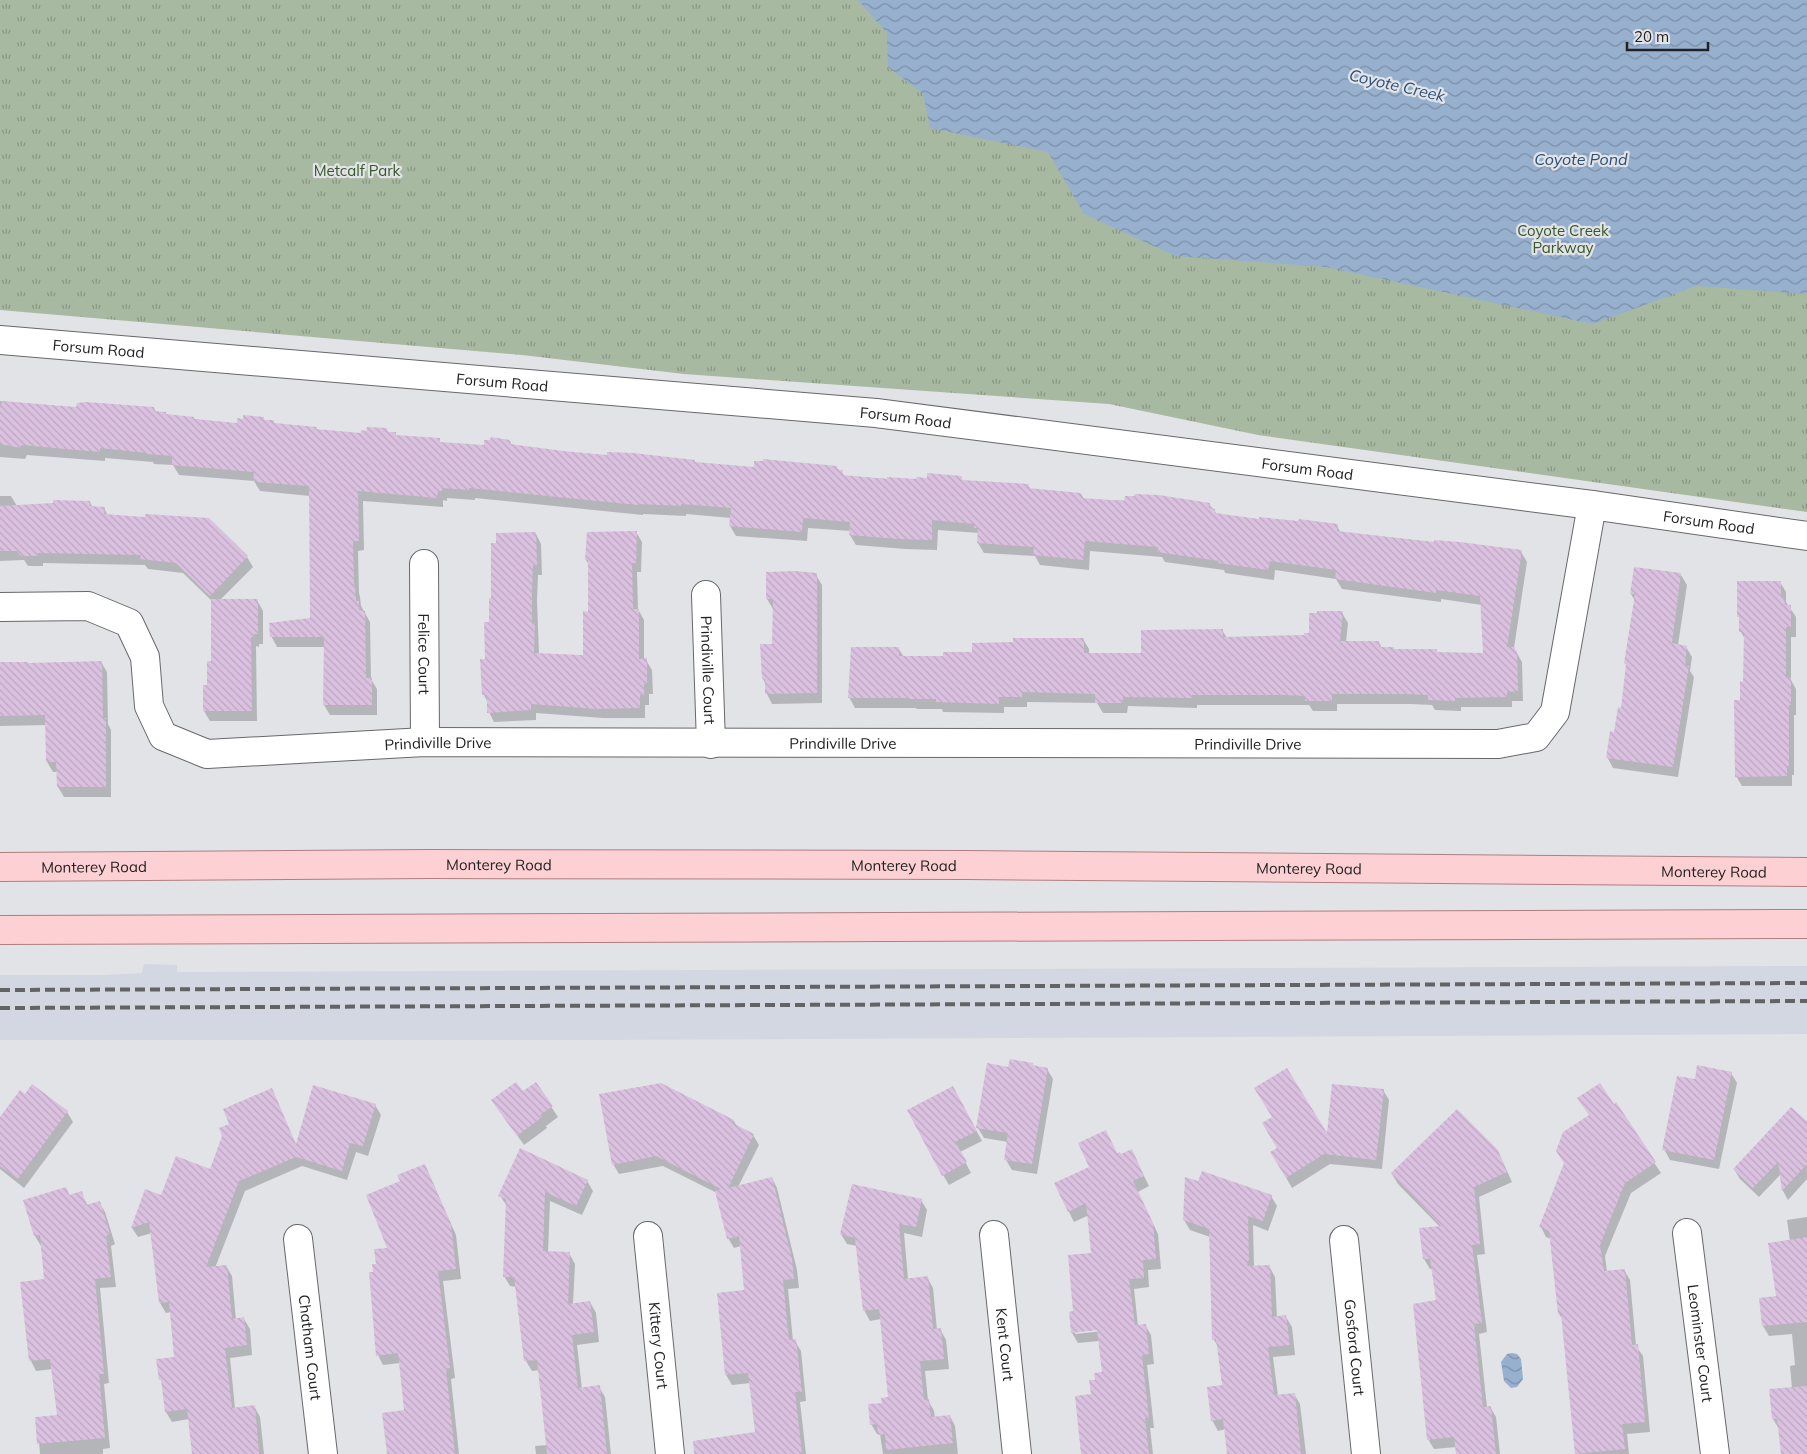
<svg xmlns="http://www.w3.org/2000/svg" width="1807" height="1454" font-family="Mulish,sans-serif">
<defs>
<pattern id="park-tufts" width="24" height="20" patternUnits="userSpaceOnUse" patternTransform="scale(1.25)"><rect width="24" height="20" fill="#a8b9a1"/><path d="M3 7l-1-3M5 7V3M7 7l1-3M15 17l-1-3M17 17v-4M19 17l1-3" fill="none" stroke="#889683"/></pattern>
<pattern id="water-waves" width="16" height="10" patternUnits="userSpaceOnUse" patternTransform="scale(1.25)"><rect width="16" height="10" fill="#97b0ce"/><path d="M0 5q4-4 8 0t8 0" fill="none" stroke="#7b8fa7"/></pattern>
<pattern id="building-back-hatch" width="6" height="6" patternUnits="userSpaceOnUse" patternTransform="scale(1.25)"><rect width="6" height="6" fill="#dbc1e0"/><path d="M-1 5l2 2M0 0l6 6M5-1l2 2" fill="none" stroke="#bca6c0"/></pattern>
</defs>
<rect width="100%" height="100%" fill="#e2e3e6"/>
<polygon fill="#d3d7e1" points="144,964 177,965 177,972 1807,966 1807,1034 593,1040 0,1040 0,975 104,975 142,973"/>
<polygon fill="url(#park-tufts)" points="0,0 1807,0 1807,512 1258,435 1109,404 684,374 522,355 0,310"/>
<g fill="url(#water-waves)">
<polygon points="858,0 1807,0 1807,294 1696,286 1593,324 1326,267 1175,256 1084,214 1048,152 930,128 923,94 888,67 887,33"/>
<polygon points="1512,1353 1517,1354 1521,1359 1523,1379 1517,1387 1511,1388 1504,1381 1501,1362 1507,1354"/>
</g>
<g fill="#0003" fill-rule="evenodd">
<polygon points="0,401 77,408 154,408 156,412 166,416 238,424 264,419 265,421 273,421 275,424 316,428 317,430 362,434 387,430 389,433 395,434 397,436 439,439 441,443 485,447 510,441 512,446 563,452 755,469 836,467 845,476 917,481 961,478 963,481 1028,485 1031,490 1081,494 1084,499 1209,504 1217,514 1260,521 1337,526 1341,533 1521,552 1527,562 1514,648 1522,662 1523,701 1512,701 1512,707 1461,707 1461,711 1435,710 1432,705 1411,704 1337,704 1337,711 1313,711 1309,705 1197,705 1197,708 1128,706 1127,713 1103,713 1097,703 1027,702 1027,707 1004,707 1004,713 943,712 942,709 917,709 916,708 855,708 849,697 898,648 904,657 944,657 1083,639 1089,649 1089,654 1142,654 1222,630 1227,638 1306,637 1342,613 1348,623 1346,642 1379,642 1382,649 1394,650 1436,650 1438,653 1484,654 1482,605 1441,599 1441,602 1342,589 1336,579 1275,570 1274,580 1225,573 1224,570 1165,562 1162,557 1090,551 1089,570 1040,565 1035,556 984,553 978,543 979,533 938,530 937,550 905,549 856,545 850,535 851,531 808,528 807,541 736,536 730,526 731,518 686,514 686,516 643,514 643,515 475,498 475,500 447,498 447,501 443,500 443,507 363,501 364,550 358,551 359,593 360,597 361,606 370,622 371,679 377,689 377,715 330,715 324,705 325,647 277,647 271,636 311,619 310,496 260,491 254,481 179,475 173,465 154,464 153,462 105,458 105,461 27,455 25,459 0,457"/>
<polygon points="0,496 11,496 17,506 90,502 93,508 104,508 108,516 247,557 253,567 220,600 257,600 263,611 263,644 259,644 259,647 256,646 257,721 210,721 204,711 204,686 208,686 212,662 212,601 183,573 148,569 145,565 43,563 43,566 28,566 24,560 0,561"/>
<polygon points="636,532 642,542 641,572 637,572 638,609 644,620 644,660 646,660 652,670 653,694 649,694 649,705 645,705 645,718 603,718 536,713 536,720 494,722 489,712 488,703 484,695 497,544 536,534 541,544 542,575 538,575 537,601 539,654 584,656 589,613 589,565 586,560"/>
<polygon points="816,575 822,585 822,703 772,704 767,694 766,685 763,679 761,645 774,645 773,609 767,599"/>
<polygon points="1681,575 1687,585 1678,645 1686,647 1692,657 1690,671 1694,677 1678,777 1613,768 1607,757 1622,709 1627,666 1625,663 1635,601 1631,594"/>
<polygon points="1780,582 1786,592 1786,602 1796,617 1796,637 1791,637 1791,680 1796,689 1796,715 1794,715 1794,775 1792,775 1792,786 1742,786 1736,776 1741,701 1744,683 1745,639 1741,632 1741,621 1738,616"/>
<polygon points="101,662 107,672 108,724 111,730 111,797 64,797 58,787 58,772 53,772 47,762 47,725 0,726 0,664 28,665"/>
<polygon points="1032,1064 1034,1067 1047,1069 1053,1079 1037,1174 1012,1170 1006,1160 1008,1142 984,1138 978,1128 1009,1068"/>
<polygon points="1731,1073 1737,1083 1719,1169 1670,1160 1664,1149 1696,1081"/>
<polygon points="536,1084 558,1117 546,1126 547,1128 524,1145 499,1110"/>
<polygon points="33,1086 67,1112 73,1122 24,1188 0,1169 0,1119 25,1095"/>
<polygon points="1383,1090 1389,1100 1382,1169 1330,1164 1292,1188 1272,1153 1279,1148 1273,1117 1328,1137"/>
<polygon points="958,1097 982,1141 960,1152 971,1173 949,1185 943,1175"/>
<polygon points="1615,1104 1661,1173 1631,1193 1605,1256 1607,1272 1624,1270 1630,1280 1636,1346 1643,1356 1650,1432 1627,1434 1629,1454 1576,1454 1563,1320 1559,1314 1551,1239 1546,1237 1541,1227"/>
<polygon points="375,1105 381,1115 368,1156 356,1152 347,1180 302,1166 245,1191 215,1268 226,1266 232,1276 236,1320 244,1319 250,1329 252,1355 230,1358 235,1408 254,1406 260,1417 264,1454 201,1454 189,1419 172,1422 166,1412 163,1384 160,1379 176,1358 171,1312 166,1313 160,1303 152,1233 138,1237 132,1228 146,1191 161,1197 211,1171 296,1145"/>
<polygon points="734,1121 737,1127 753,1135 759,1145 738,1187 772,1178 777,1188 797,1270 799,1288 788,1289 793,1341 795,1341 801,1351 806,1401 800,1402 806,1454 735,1454 756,1433 751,1383 732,1385 726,1375 745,1291 741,1246 734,1248 728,1238 717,1193 663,1166 619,1174 613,1164"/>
<polygon points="1807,1123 1807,1179 1788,1200 1783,1191 1781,1174 1759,1197 1740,1179 1734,1169"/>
<path d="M1131,1150L1149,1186L1138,1192L1158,1234L1161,1269L1148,1270L1149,1287L1134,1289L1138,1326L1145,1325L1151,1335L1154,1364L1147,1365L1154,1428H1150L1153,1454H1082L1096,1381L1103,1373L1099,1341L1078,1343L1072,1333L1070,1313L1075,1312L1093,1254L1089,1215L1074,1222L1069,1212L1117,1154L1120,1156ZM1103,1329V1331L1075,1334V1332Z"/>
<polygon points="1503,1162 1512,1182 1479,1197 1485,1254 1477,1255 1487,1332 1479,1334 1487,1407 1490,1407 1496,1417 1500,1454 1458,1454 1457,1447 1434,1449 1428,1439 1437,1301 1432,1269 1430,1269 1424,1259 1440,1227 1398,1184 1392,1174"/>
<polygon points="425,1166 456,1235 461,1279 443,1281 455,1378 451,1379 459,1454 460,1454 388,1454 405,1411 400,1363 383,1365 378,1355 375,1273 377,1265 389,1249 401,1182"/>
<polygon points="587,1181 593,1191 582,1215 550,1201 548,1253 569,1253 575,1264 573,1304 590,1302 596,1313 599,1342 577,1345 582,1389 599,1387 605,1397 611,1454 536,1454 535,1446 547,1445 540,1370 532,1371 526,1361 517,1287 510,1286 504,1276 507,1206 500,1196"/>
<polygon points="66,1188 70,1196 81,1193 88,1206 99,1202 105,1212 115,1244 111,1246 116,1287 100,1288 109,1383 104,1384 110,1448 103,1449 103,1454 40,1454 37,1418 58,1416 53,1369 36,1371 31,1361 46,1280 41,1246 35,1236"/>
<polygon points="1271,1196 1277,1206 1268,1231 1253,1225 1254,1267 1269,1266 1275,1277 1277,1318 1286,1317 1292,1327 1295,1355 1273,1357 1278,1396 1294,1394 1300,1404 1306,1454 1228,1454 1226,1429 1218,1431 1212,1420 1223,1387 1219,1348 1214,1340 1210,1237 1190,1230 1184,1220"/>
<polygon points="921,1200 927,1210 922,1237 904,1233 908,1279 927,1277 933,1288 937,1330 940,1329 946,1340 949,1369 925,1371 928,1400 934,1411 935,1418 950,1416 955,1426 958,1454 883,1454 880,1434 877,1434 871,1424 883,1404 890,1398 881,1319 870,1321 864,1310 857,1246 847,1244 841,1234"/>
<polygon points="1807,1217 1807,1454 1783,1454 1779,1429 1773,1419 1792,1389 1790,1366 1795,1365 1792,1334 1769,1336 1763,1326 1760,1300 1777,1297 1790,1241 1787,1220"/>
</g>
<g fill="url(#building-back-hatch)">
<polygon points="2,401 76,407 77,403 86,402 154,407 154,411 166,412 166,414 194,417 194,419 237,423 237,418 243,419 243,415 264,417 264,420 274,420 274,423 317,427 316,429 361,433 361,430 366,431 367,427 387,428 387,432 396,432 396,435 440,438 440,442 484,445 484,440 490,440 491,437 510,440 510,444 563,451 607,455 607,452 633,453 695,460 695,462 754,467 754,461 763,461 763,459 837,466 837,470 843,470 842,475 887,479 887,477 916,479 916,477 927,478 927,473 962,476 962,480 1029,484 1028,488 1081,493 1081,498 1124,501 1125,496 1134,496 1135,494 1159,495 1210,503 1209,508 1215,509 1215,513 1259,519 1259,517 1298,521 1299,519 1338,524 1337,531 1434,542 1434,540 1460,542 1522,550 1507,647 1515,647 1515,651 1517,651 1518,691 1507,692 1507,697 1455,698 1455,701 1428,700 1428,695 1405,694 1332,694 1332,701 1305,701 1305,696 1283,695 1192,695 1192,698 1123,697 1122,703 1095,703 1095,694 1022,692 1022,697 999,697 999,704 936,702 936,699 910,699 910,698 848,698 851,647 899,647 899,656 943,656 943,652 972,652 972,643 1013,642 1013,638 1084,638 1084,653 1141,653 1141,630 1223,629 1223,637 1304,635 1304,633 1309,633 1309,613 1317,613 1317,611 1343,611 1340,641 1379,641 1379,647 1394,647 1394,649 1437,649 1437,652 1483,653 1480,596 1436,590 1436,593 1335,579 1336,570 1270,561 1268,570 1218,563 1219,561 1157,552 1158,547 1085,541 1083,560 1033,555 1034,547 977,543 978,528 974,528 974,524 932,520 932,540 899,539 849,535 850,522 803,518 802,532 729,526 731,508 681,504 681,506 638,504 638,505 469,488 469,490 442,488 442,491 438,491 437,498 358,491 359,541 353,541 354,585 355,585 356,601 359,601 359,610 365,611 366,678 372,678 372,705 323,705 324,637 270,637 269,623 310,618 309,486 253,482 254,472 172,465 172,456 147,454 147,453 100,448 100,452 21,445 21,448 0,444 0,405 1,405"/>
<polygon points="53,500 90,501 90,506 105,507 104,514 145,517 145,514 209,518 248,556 210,596 176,563 140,559 141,555 38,553 38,556 21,556 17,551 0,551 0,506 53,503"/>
<polygon points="637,531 636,563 632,563 633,609 639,609 639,659 647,658 647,684 644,684 644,695 640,695 640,708 596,709 531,704 531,710 487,713 487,695 482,695 480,659 485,659 484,622 489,622 489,598 491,598 491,543 496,543 496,533 536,532 537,565 533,565 532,590 532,623 535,623 534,653 583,655 583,611 588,612 588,560 585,560 587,532"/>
<polygon points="1634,567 1681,573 1672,643 1687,646 1685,666 1689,666 1673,767 1606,758 1610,731 1614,732 1618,707 1621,708 1626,664 1624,663 1635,594 1630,594"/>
<polygon points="795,571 817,573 817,693 765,694 765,679 762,679 760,644 772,644 773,599 766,599 766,572"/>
<polygon points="1737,581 1781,581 1781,597 1784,597 1785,605 1791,605 1791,627 1786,627 1786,678 1791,678 1791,705 1789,705 1789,766 1787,766 1787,776 1735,777 1734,700 1740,700 1740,681 1743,682 1744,632 1739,632 1739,617 1737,617"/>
<polygon points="211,599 258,599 258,634 254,634 254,637 251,637 252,711 203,711 203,685 207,685 207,661 211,661"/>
<polygon points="102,661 103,718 106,718 106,787 57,787 56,762 46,762 45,715 0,716 0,662 28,662 28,663"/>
<polygon points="1010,1059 1033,1063 1032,1065 1048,1068 1032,1164 1004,1160 1008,1133 976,1128 987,1063 1008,1067"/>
<polygon points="1697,1065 1732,1072 1714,1160 1662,1150 1677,1076 1695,1079"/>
<polygon points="1287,1068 1327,1133 1332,1084 1384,1089 1376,1160 1324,1154 1286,1178 1270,1152 1277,1148 1262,1123 1272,1117 1254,1088"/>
<polygon points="516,1082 523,1091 536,1082 553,1106 540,1115 542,1117 517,1136 491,1100"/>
<polygon points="661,1083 734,1120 733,1123 754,1134 728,1188 772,1177 792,1259 794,1279 783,1280 789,1340 796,1339 802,1392 795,1392 802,1454 694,1454 693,1441 755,1432 748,1373 725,1375 717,1293 744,1290 739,1236 727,1239 715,1191 721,1189 656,1156 612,1165 599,1094"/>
<polygon points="1600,1083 1614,1104 1616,1102 1656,1162 1625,1183 1600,1245 1604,1271 1625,1269 1632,1345 1638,1344 1645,1422 1622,1424 1625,1449 1575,1454 1561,1314 1558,1314 1549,1231 1539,1227 1564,1163 1556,1151 1563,1132 1589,1115 1577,1098"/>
<polygon points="32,1084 68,1111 18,1179 0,1166 0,1117 20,1090 25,1094"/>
<polygon points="313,1085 376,1104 363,1146 350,1143 342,1171 296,1157 239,1181 206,1267 227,1265 232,1319 244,1317 247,1345 225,1348 232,1408 255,1405 259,1454 192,1454 187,1409 165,1412 161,1380 159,1380 156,1359 174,1357 169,1302 159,1303 149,1222 131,1228 145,1189 161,1195 176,1156 210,1169 222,1136 219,1128 229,1124 223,1109 272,1088 296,1144"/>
<polygon points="953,1086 977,1131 955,1142 967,1162 942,1176 907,1110"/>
<polygon points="1791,1107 1807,1121 1807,1164 1782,1191 1778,1162 1753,1188 1733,1169"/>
<polygon points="1457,1109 1498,1150 1507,1172 1474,1187 1480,1244 1472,1245 1482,1323 1474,1324 1483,1407 1491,1406 1496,1454 1456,1454 1454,1437 1427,1440 1413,1304 1436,1300 1430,1259 1423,1259 1419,1228 1441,1226 1391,1173"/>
<polygon points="1106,1130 1117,1153 1120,1152 1121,1154 1132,1149 1144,1176 1133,1181 1153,1223 1156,1259 1143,1260 1144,1278 1129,1279 1135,1325 1146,1324 1149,1354 1142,1355 1149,1418 1145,1418 1149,1454 1081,1454 1075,1396 1091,1394 1089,1380 1095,1380 1094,1373 1102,1372 1097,1330 1071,1333 1069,1312 1073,1311 1068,1255 1091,1253 1086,1203 1068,1212 1054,1183 1089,1167 1078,1143"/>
<polygon points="520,1148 588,1180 576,1206 545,1192 543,1251 570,1252 568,1304 590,1301 594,1332 572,1335 578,1388 600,1385 607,1454 547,1454 537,1360 524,1361 514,1277 503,1277 506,1199 498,1196"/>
<polygon points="425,1164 451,1224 456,1269 438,1271 450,1368 446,1369 455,1454 387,1454 382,1413 404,1410 398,1353 376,1356 369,1272 373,1272 372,1264 376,1264 374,1249 387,1248 366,1195 400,1181 397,1175"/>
<polygon points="1202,1171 1272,1195 1263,1221 1248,1216 1249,1259 1247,1266 1270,1265 1272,1317 1286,1315 1290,1345 1268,1347 1274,1395 1295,1393 1301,1454 1227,1454 1223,1419 1211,1421 1207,1387 1222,1385 1216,1339 1212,1340 1209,1229 1183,1220 1185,1177 1198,1181"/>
<polygon points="852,1184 922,1199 916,1227 899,1224 904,1279 928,1276 933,1329 941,1328 944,1359 920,1361 924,1400 929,1399 931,1417 950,1415 953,1443 886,1450 885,1434 878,1435 877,1424 870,1425 868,1404 882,1403 881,1398 888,1397 879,1309 863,1311 855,1238 840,1234"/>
<polygon points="66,1187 69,1195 82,1191 86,1205 100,1201 110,1234 106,1236 111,1277 95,1279 104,1374 99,1374 105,1438 37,1444 35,1417 57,1415 50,1359 29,1361 20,1282 44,1279 40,1235 34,1236 23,1200"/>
<polygon points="1807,1237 1807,1322 1762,1326 1759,1298 1776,1296 1768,1243"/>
<polygon points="1807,1386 1807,1454 1781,1454 1777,1419 1772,1419 1769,1389"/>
</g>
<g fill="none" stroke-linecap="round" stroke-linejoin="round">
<defs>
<g id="minor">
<path id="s1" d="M0,340L876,413L1592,505L1807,536"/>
<path id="s2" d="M424,564L425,742"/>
<path id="s3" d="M706,595L711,744"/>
<path id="s4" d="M0,607L88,606L129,623L145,657L149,706L163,736L207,754L425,742L1498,744L1536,737L1555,712L1592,505"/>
<path id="s5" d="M1687,1233L1715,1454"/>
<path id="s6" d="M994,1235L1017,1454"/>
<path id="s7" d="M648,1236L670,1454"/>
<path id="s8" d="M298,1239L323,1454"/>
<path id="s9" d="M1344,1240L1366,1454"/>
</g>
<g id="major">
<path id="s10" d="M0,867L430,864L965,865L1807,872"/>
<polyline points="0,930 1807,924"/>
</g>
</defs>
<use href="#minor" stroke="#68686b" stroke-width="30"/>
<use href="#major" stroke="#af7e82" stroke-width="30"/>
<use href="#minor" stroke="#fff" stroke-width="28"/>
<use href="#major" stroke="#fdd0d3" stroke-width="28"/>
<g stroke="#636366" stroke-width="4" stroke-dasharray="10 5" stroke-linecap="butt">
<polyline points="0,990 1807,983"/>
<polyline points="0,1008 1807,1001"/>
</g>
</g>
<g text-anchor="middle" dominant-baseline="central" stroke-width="4.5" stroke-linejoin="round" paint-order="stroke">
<g font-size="15" fill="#365728" stroke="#e2e3e6">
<text x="357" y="170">Metcalf Park</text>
<text x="1563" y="230">Coyote Creek<tspan x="1563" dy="17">Parkway</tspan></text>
</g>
<g font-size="15" fill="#222224" stroke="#e2e3e6">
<text stroke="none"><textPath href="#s1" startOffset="99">Forsum Road</textPath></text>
<text stroke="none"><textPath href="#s1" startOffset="504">Forsum Road</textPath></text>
<text stroke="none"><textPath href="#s1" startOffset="909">Forsum Road</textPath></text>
<text stroke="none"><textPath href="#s1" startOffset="1314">Forsum Road</textPath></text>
<text stroke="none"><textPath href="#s1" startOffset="1719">Forsum Road</textPath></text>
<text stroke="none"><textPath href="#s2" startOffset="90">Felice Court</textPath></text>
<text stroke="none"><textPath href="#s3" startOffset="75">Prindiville Court</textPath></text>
<text stroke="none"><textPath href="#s4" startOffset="531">Prindiville Drive</textPath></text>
<text stroke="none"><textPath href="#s4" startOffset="936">Prindiville Drive</textPath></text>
<text stroke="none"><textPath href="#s4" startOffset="1341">Prindiville Drive</textPath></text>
<text stroke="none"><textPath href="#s10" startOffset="499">Monterey Road</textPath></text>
<text stroke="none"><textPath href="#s10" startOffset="904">Monterey Road</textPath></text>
<text stroke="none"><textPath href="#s10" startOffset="94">Monterey Road</textPath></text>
<text stroke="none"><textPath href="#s10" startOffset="1309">Monterey Road</textPath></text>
<text stroke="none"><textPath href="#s10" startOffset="1714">Monterey Road</textPath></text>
<text stroke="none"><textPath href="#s5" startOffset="111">Leominster Court</textPath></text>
<text stroke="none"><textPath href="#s7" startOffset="110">Kittery Court</textPath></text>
<text stroke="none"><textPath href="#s6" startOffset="110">Kent Court</textPath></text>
<text stroke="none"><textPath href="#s8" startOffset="109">Chatham Court</textPath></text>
<text stroke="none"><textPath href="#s9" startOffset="108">Gosford Court</textPath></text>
</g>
<g font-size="16" font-style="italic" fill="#2a4f78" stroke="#e2e3e6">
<text transform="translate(1397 85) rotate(13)">Coyote Creek</text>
<text x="1581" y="159">Coyote Pond</text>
</g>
</g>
<path d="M1627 42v8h81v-8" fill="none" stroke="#222224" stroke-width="2.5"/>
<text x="1634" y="42" font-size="15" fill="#222224" stroke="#e2e3e6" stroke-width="4" paint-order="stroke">20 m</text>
</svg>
